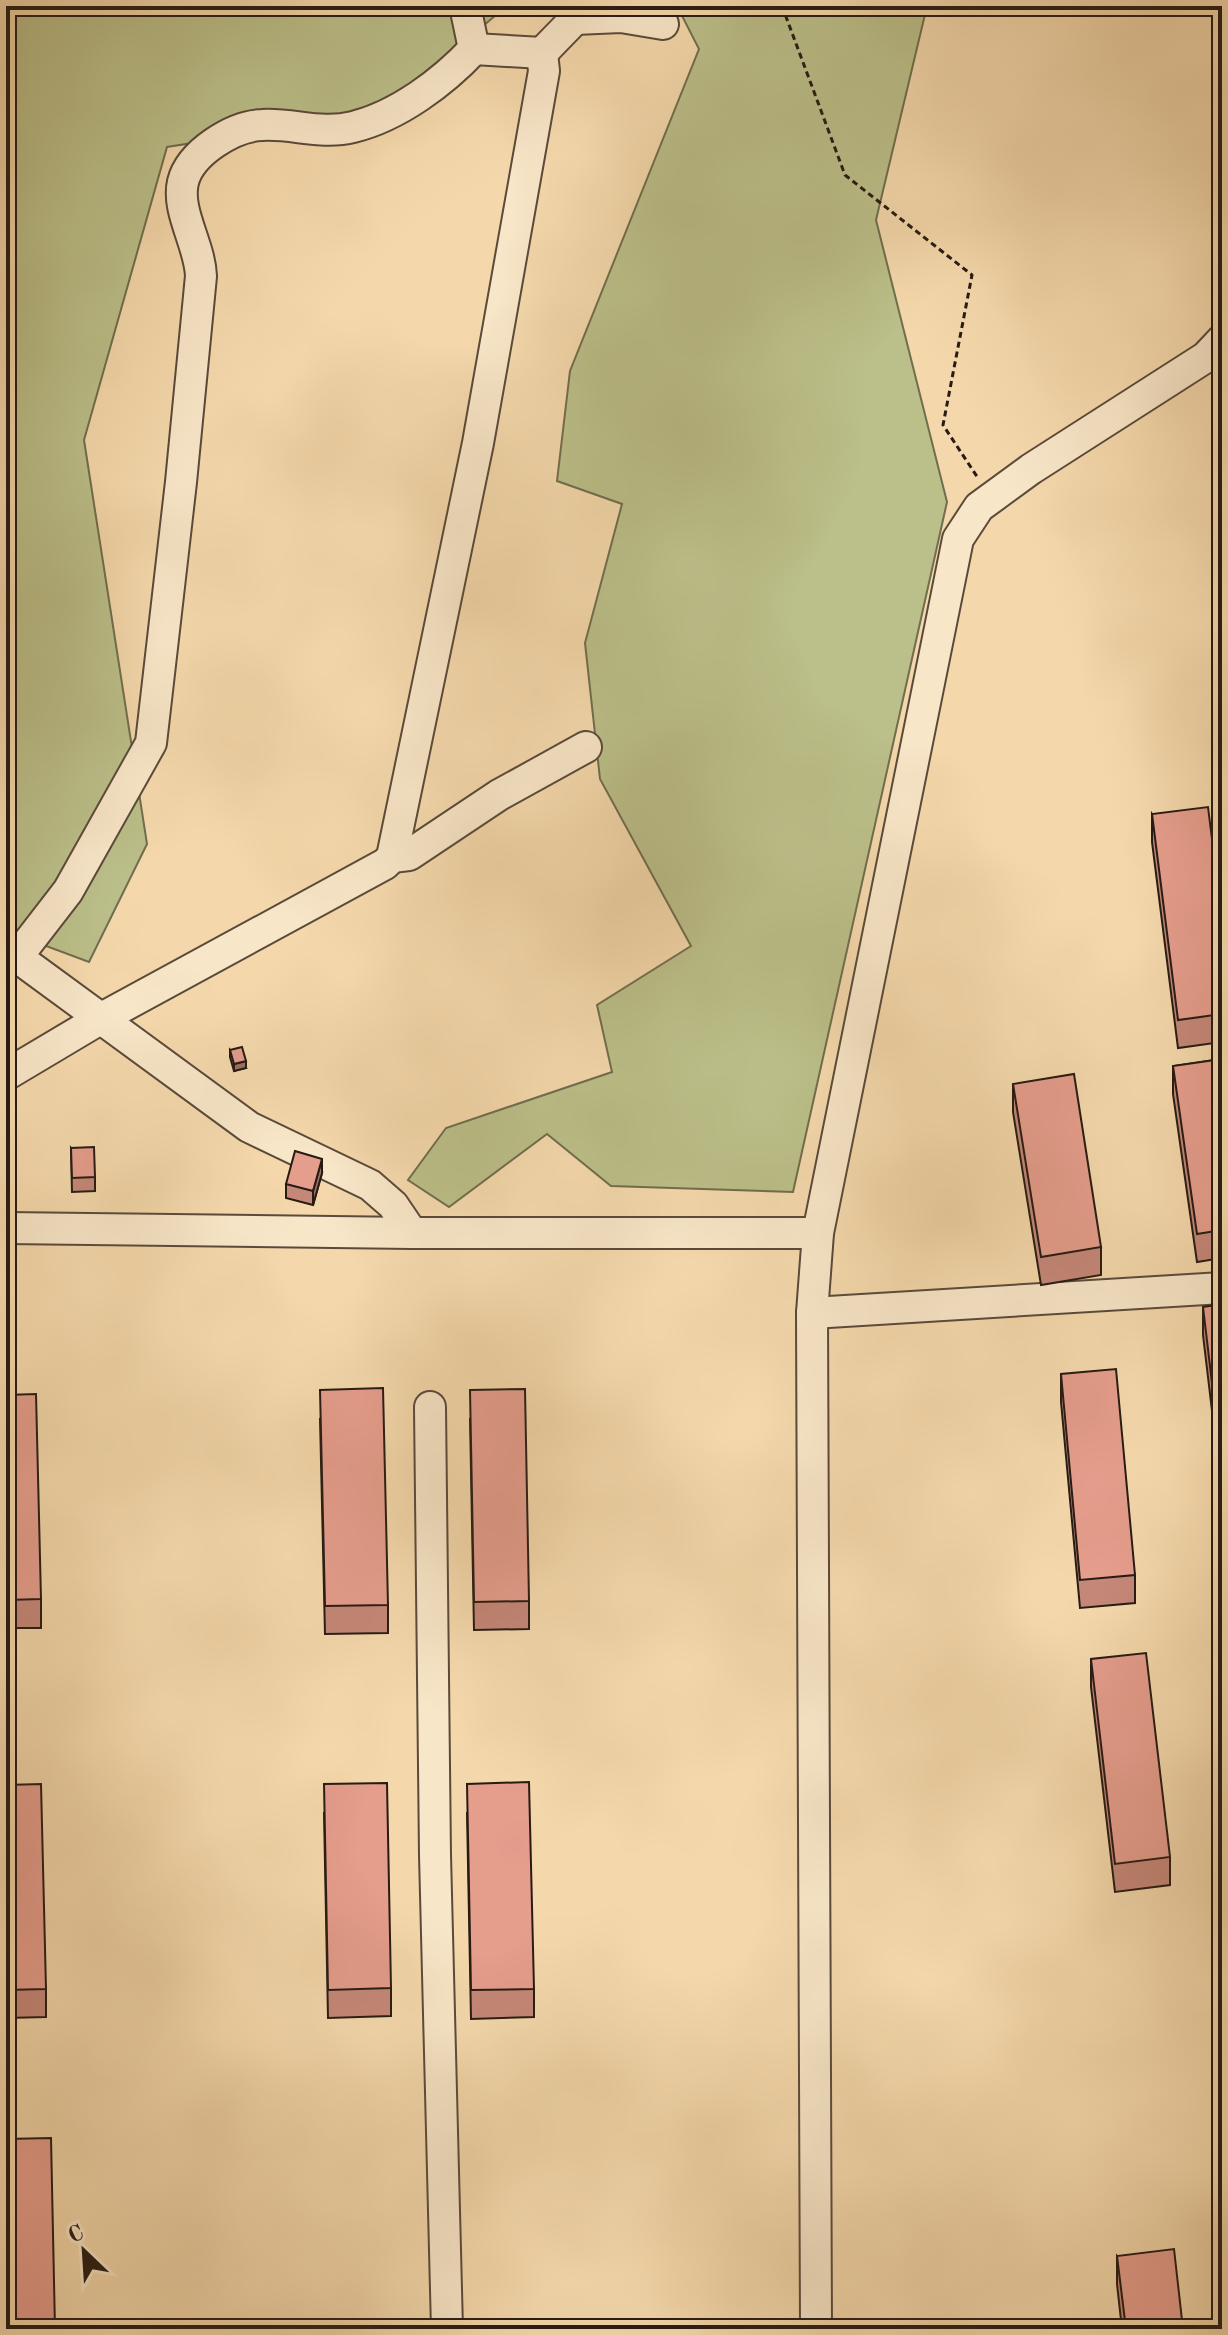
<svg xmlns="http://www.w3.org/2000/svg" width="1228" height="2335" font-family="'Old Standard TT',serif">
<rect width="100%" height="100%" fill="#f4d8ab"/>
<filter id="stains"><feTurbulence type="fractalNoise" baseFrequency=".0025" numOctaves="4"/><feColorMatrix values="0 0 0 0 .2 0 0 0 0 .09 0 0 0 0 .02 0 0 0 .5 -.17"/></filter>
<radialGradient id="worn" r=".72"><stop offset=".6" stop-color="#630" stop-opacity="0"/><stop offset="1" stop-color="#630" stop-opacity=".3"/></radialGradient>
<g fill="#bbbf89" stroke="#716d4e" stroke-width="2">
<polygon points="6,6 492,6 496,15 379,114 167,147 84,440 147,844 89,962 6,931"/>
<polygon points="677,6 927,6 876,220 947,502 793,1192 611,1186 547,1134 449,1207 408,1180 446,1128 612,1072 597,1005 691,946 600,779 585,643 622,504 557,481 570,371 699,49"/>
</g>
<g fill="none" stroke-linecap="round" stroke-linejoin="round">
<defs>
<g id="minor">
<polyline points="465,6 474,49"/>
<polyline points="575,6 575,19 621,17 663,24"/>
<polyline points="474,49 542,53 575,19"/>
<polyline points="392,857 409,855 499,795 586,747"/>
<polyline points="6,954 17,957 249,1127 370,1185 393,1205 412,1233"/>
<path d="M17,957L68,891L151,743L181,482L201,276C200,245 176,211 183,182C190,153 233,126 262,125C293,123 321,135 353,127C398,116 443,82 474,49"/>
<polyline points="6,1075 100,1019 385,864 392,857 478,443 544,71 542,53"/>
<polyline points="6,1228 412,1233 818,1233"/>
<polyline points="812,1313 1222,1288"/>
<polyline points="430,1407 435,1855 447,2329"/>
<polyline points="816,2329 812,1313 818,1233 958,539 979,507 1031,469 1206,357 1222,340"/>
</g>
</defs>
<use href="#minor" stroke="#5a4a3a" stroke-width="34"/>
<polyline stroke="#271b14" stroke-width="3" stroke-dasharray="6 4" stroke-linecap="butt" points="782,6 845,175 972,275 943,425 978,478"/>
<use href="#minor" stroke="#f8e6c8" stroke-width="30"/>
</g>
<g fill="#c58778" stroke="#271b14" stroke-width="2">
<polygon points="1152,814 1222,919 1222,1042 1178,1048 1152,842"/>
<polygon points="230,1050 246,1068 234,1071 230,1057"/>
<polygon points="1222,1059 1222,1258 1197,1262 1173,1094 1173,1066"/>
<polygon points="1013,1084 1101,1247 1101,1275 1041,1285 1013,1112"/>
<polygon points="71,1148 95,1177 95,1191 72,1192"/>
<polygon points="322,1173 313,1205 286,1198 286,1184"/>
<polygon points="1222,1304 1222,1495 1203,1335 1203,1307"/>
<polygon points="1061,1374 1135,1575 1135,1603 1080,1608 1061,1402"/>
<polygon points="6,1395 41,1599 41,1628 6,1628"/>
<polygon points="320,1418 388,1605 388,1633 325,1634"/>
<polygon points="470,1418 529,1601 529,1629 474,1630"/>
<polygon points="1091,1659 1170,1857 1170,1885 1115,1892 1091,1687"/>
<polygon points="6,1785 46,1989 46,2017 6,2018"/>
<polygon points="324,1812 391,1988 391,2016 328,2018"/>
<polygon points="467,1812 534,1989 534,2017 471,2019"/>
<polygon points="1117,2256 1183,2329 1122,2329 1117,2284"/>
</g>
<g fill="#a06e62" stroke="#271b14" stroke-width="2">
<polygon points="246,1061 246,1068 234,1071 234,1064"/>
<polygon points="322,1159 322,1173 313,1205 313,1191"/>
</g>
<g fill="#e59d8c" stroke="#271b14" stroke-width="2">
<polygon points="1208,807 1222,919 1222,1014 1178,1020 1152,814"/>
<polygon points="242,1047 246,1061 234,1064 230,1050"/>
<polygon points="1222,1059 1222,1230 1197,1234 1173,1066"/>
<polygon points="1074,1074 1101,1247 1041,1257 1013,1084"/>
<polygon points="94,1147 95,1177 72,1178 71,1148"/>
<polygon points="295,1151 322,1159 313,1191 286,1184"/>
<polygon points="1222,1304 1222,1467 1203,1307"/>
<polygon points="1116,1369 1135,1575 1080,1580 1061,1374"/>
<polygon points="383,1388 388,1605 325,1606 320,1390"/>
<polygon points="525,1389 529,1601 474,1602 470,1390"/>
<polygon points="36,1394 41,1599 6,1600 6,1395"/>
<polygon points="1146,1653 1170,1857 1115,1864 1091,1659"/>
<polygon points="529,1782 534,1989 471,1990 467,1784"/>
<polygon points="387,1783 391,1988 328,1990 324,1784"/>
<polygon points="41,1784 46,1989 6,1990 6,1785"/>
<polygon points="51,2138 55,2329 6,2329 6,2139"/>
<polygon points="1174,2249 1183,2329 1126,2329 1117,2256"/>
</g>
<rect width="1228" height="2335" fill="none" stroke="#f4d8ab" stroke-width="32"/>
<rect x="8" y="8" width="1212" height="2319" fill="none" stroke="#271b14" stroke-width="4"/>
<rect x="16" y="16" width="1196" height="2303" fill="none" stroke="#271b14" stroke-width="2"/>
<g transform="translate(84 2251) rotate(335)" stroke="#f8e6c8" stroke-width="6" paint-order="stroke">
<path d="M0-6L14 30L0 20L-14 30Z" fill="#271b14"/>
<text y="-12" font-size="22" font-weight="bold" text-anchor="middle" fill="#271b14">С</text>
</g>
<rect width="100%" height="100%" filter="url(#stains)"/>
<rect width="100%" height="100%" fill="url(#worn)"/>
</svg>
